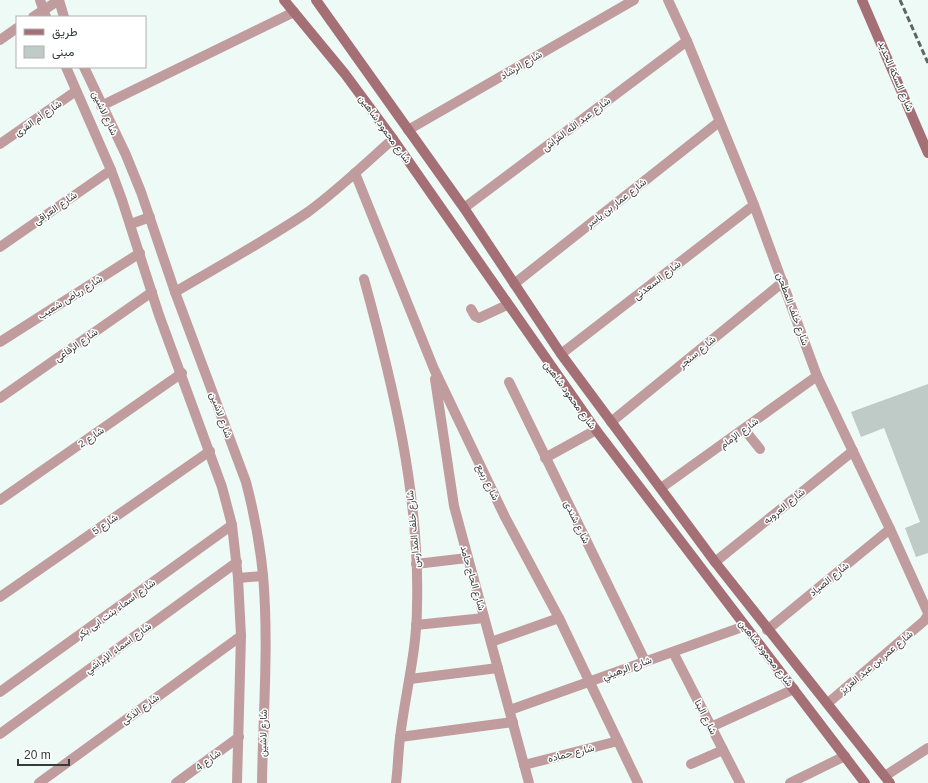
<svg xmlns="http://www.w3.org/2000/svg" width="928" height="783" font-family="Helvetica,Vazirmatn,sans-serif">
<rect width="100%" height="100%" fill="#eefaf5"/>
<polygon fill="#bfcbc6" points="928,384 928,553 916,557 905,528 920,522 884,428 861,437 851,412"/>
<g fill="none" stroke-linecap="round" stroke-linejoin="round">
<polyline stroke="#c19c9f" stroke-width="10" points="101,106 294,12"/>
<g stroke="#c19c9f" stroke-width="10">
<polyline points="40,0 46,17"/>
<polyline points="59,0 64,17"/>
<polyline points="668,0 687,41 754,205 817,376 890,529 928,613"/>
<polyline points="33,17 59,0"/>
<polyline points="0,40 17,28"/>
<polyline points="66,67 111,170 122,200 159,315 222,487 232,525 238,578 241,636 237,783"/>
<path d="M84,67L126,155L141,192L175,292L246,482C254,513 260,544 263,575C269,644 263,714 262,783"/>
<polyline points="408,130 634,0"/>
<polyline points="0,144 76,91"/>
<polyline points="355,173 434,369 505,517 559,618 638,783"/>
<polyline points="464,208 687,41"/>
<polyline points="131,224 150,217"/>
<polyline points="0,247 111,170"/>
<path d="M364,279C393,385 420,495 417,606C417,651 405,694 400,738C398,753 398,768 396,783"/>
<polyline points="514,284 719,122"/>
<path d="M175,292C219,266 265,241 308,212C338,190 365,164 393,139"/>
<polyline points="471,309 475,316 479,318 507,305"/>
<polyline points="0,342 140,253"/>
<polyline points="561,354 754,205"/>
<polyline points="435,379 454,506 529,783"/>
<polyline points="509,382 645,661"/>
<polyline points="0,398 152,292"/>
<polyline points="611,422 783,282"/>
<polyline points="744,429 760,449"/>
<polyline points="545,458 596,430"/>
<polyline points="661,488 817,376"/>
<polyline points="0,500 182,373"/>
<polyline points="715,562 853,451"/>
<polyline points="416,564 467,558"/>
<polyline points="238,578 263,576"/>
<polyline points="0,597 210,451"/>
<polyline points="416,625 484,618"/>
<polyline points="767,630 890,529"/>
<polyline points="491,642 559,618"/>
<polyline points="673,652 740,783"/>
<polyline points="410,679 498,668"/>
<polyline points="0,692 232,525"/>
<polyline points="828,703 924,621 928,615"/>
<polyline points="510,710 745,626"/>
<polyline points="711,727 794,689"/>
<polyline points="0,734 237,562"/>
<polyline points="400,737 513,722"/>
<polyline points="691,764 723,750"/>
<polyline points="524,765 618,741"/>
<polyline points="885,776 928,748"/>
<polyline points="39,783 241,636"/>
<polyline points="176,783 239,737"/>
<polyline points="790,783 845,756"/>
</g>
<g stroke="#a47075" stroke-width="10">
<polyline points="284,0 345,74 393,139 596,430 865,783"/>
<polyline points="316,0 464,208 561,354 715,562 890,783"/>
<polyline points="862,0 928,153"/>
</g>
<polyline stroke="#5e6562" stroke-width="3" stroke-dasharray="6 3" stroke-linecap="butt" points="900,0 928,63"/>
</g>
<g text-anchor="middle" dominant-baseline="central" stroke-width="3" stroke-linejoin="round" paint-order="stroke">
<g font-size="10" fill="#363b39" stroke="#fff">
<text transform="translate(521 65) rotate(-30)">شارع الرشاد</text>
<text transform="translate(896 76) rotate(67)">شارع السكة الحديد</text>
<text transform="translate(105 113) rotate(65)">شارع لاشين</text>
<text transform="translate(38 118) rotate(-35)">شارع أم القرى</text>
<text transform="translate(576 124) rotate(-37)">شارع عبد الله الفراش</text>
<text transform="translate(385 129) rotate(54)">شارع محمود شاهين</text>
<text transform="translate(616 203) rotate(-38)">شارع عمار بن ياسر</text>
<text transform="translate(55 208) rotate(-35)">شارع العراقى</text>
<text transform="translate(657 280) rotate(-38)">شارع السعدنى</text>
<text transform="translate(70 297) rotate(-32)">شارع رياض شعيب</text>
<text transform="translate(793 309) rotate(70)">شارع خلف المطحن</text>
<text transform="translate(76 345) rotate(-35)">شارع الرفاعى</text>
<text transform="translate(697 352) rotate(-40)">شارع سنجر</text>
<text transform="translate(570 395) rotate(54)">شارع محمود شاهين</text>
<text transform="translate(221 415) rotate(70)">شارع لاشين</text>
<text transform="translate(739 433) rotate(-36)">شارع الإمام</text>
<text transform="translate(91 437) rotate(-35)">شارع 2</text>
<text transform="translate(488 482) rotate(64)">شارع ربيع</text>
<text transform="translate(784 506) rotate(-39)">شارع العروبه</text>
<text transform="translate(577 522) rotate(64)">شارع شندى</text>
<text transform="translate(105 524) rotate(-35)">شارع 5</text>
<text transform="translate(413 529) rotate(-95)">شارع خلف المدارس</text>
<text transform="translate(473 578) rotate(74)">شارع الحاج حامد</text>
<text transform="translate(829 579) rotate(-39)">شارع الصياد</text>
<text transform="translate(116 609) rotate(-36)">شارع اسماء بنت ابى بكر</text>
<text transform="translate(118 648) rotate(-36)">شارع اسماء الإبراشي</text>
<text transform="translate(766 653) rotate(52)">شارع محمود شاهين</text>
<text transform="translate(876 662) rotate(-40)">شارع عمر بن عبد العزيز</text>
<text transform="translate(627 668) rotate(-20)">شارع الرهيني</text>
<text transform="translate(140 709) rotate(-36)">شارع الذكى</text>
<text transform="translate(706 717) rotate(63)">شارع البنا</text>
<text transform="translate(263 733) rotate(-89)">شارع لاشين</text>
<text transform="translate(571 753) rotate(-14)">شارع حماده</text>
<text transform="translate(208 760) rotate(-37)">شارع 4</text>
</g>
</g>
<rect x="16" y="16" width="130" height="52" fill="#ffffff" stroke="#afb1b0"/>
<rect x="24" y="29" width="20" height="6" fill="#a47075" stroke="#afb1b0"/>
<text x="52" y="36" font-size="12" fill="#363b39">طريق</text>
<rect x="24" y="46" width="20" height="12" fill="#bfcbc6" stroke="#afb1b0"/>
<text x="52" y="56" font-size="12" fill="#363b39">مبنى</text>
<path d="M18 759v6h51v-6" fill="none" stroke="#363b39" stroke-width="2"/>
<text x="24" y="759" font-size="12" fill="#363b39" stroke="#ffffff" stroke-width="3" paint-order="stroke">20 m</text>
</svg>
